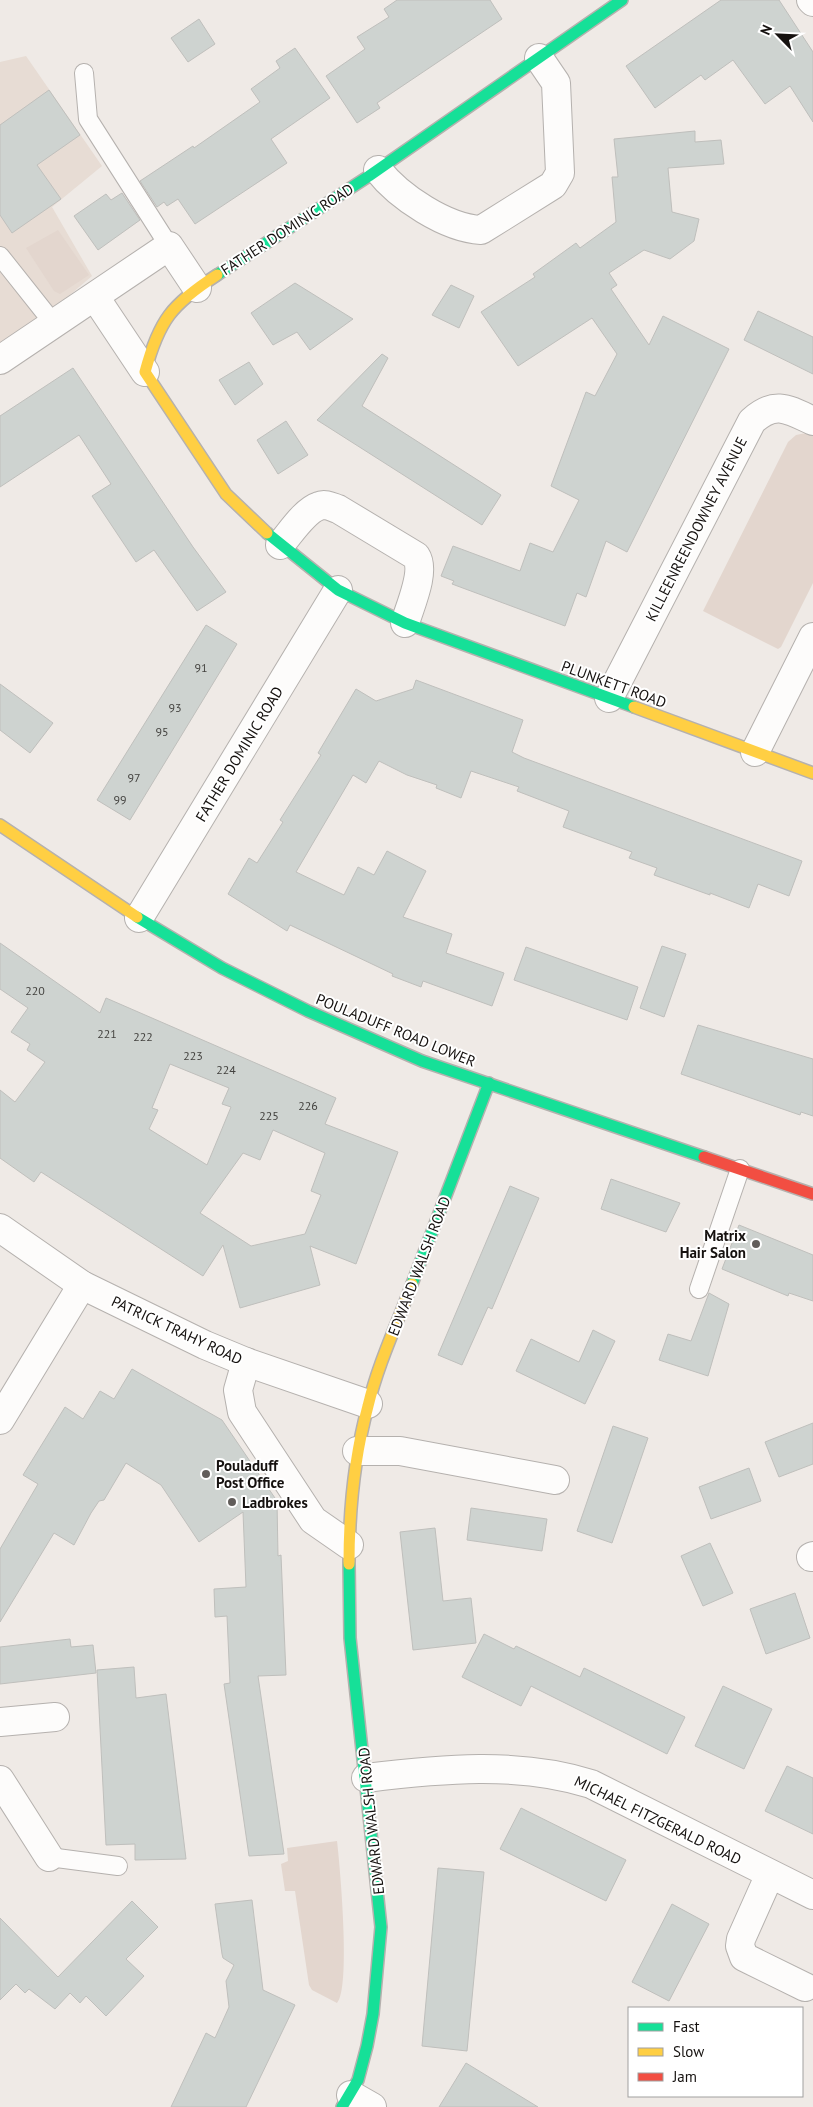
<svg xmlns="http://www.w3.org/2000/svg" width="813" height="2107" font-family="'PT Sans',sans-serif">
<rect width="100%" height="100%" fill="#efeae6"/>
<polygon fill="#e7dcd4" points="26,56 102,166 52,207 92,276 30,329 0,346 0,62"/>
<g fill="#e3d6ce">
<polygon points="58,230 89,275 60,294 54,291 26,248"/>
<polygon points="811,432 813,433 813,583 781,647 778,649 703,611 788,442 796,435"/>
<path d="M337,1841C340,1866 351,1989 337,2003L312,1990L309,1985L295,1891H285L281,1864L288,1861L287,1848Z"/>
</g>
<g fill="#ced3d0" stroke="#bfbfbc" fill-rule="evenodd">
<polygon points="397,0 490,0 502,19 377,103 380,108 357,123 326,76 365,49 357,37 389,17 384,9"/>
<polygon points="721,0 779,0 813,52 813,122 790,86 765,104 733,60 705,80 701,75 655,108 626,66"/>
<polygon points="199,19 215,44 188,62 171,38"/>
<polygon points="295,48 330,98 271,139 287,163 195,224 178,199 167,206 164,202 157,207 140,181 193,146 194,148 260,102 251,89 280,68 276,61"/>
<polygon points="49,90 80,135 37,165 61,199 12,233 0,215 0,125"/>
<polygon points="695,131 695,142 721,140 724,164 668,168 672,212 699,219 694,241 670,259 644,250 609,273 617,285 611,289 649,345 663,316 729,349 627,552 606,541 586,597 577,593 565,626 452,584 454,581 441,576 453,546 520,571 530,543 553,552 579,500 551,486 586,392 595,396 617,354 592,318 518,366 481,312 535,277 533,274 576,243 580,248 616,222 612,177 618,177 614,139"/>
<polygon points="122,193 140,220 98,250 74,216 106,194 111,200"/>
<polygon points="295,283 353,319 310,350 297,332 273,345 251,313"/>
<polygon points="451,285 474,296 459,328 432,315"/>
<polygon points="758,311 813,337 813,374 744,340"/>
<polygon points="382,354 388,358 362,406 501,495 482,525 317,420"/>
<polygon points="249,362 263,384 235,405 219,380"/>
<polygon points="73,368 193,547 226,592 197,611 154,550 136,562 92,496 111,484 79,435 0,487 0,416"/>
<polygon points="286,421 308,455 278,474 257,440"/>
<polygon points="206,625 237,644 130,820 97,800"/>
<polygon points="416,680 523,720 512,752 524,758 802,861 789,896 758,884 749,908 710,893 710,895 654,875 657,868 629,858 632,852 563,827 569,811 517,791 519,787 471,771 461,798 436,788 437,785 407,775 379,761 366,783 353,775 296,872 344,895 358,867 374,875 387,851 426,871 403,917 452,934 446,953 504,973 492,1006 423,981 421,987 392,976 393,974 290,925 287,931 228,894 249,858 257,863 283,822 280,820 321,755 318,753 356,689 376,701 413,689"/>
<polygon points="0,684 53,723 30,753 0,730"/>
<path d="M0,943L100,1013L106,998L336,1098L325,1124L398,1152L356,1264L310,1246L320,1285L240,1308L223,1245L203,1276L41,1172L34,1182L0,1158V1090L15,1102L45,1062L27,1050L30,1044L11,1032L28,1008L0,989ZM170,1064L229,1088L222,1104L231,1107L207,1165L149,1129L158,1110L152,1108ZM273,1130L325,1153L311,1191L321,1195L305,1234L251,1246L200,1213L243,1153L260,1160Z"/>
<polygon points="662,946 686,954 664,1017 640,1008"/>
<polygon points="526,947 638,987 627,1020 514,980"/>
<polygon points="698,1025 813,1059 813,1116 801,1112 800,1115 681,1074"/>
<polygon points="611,1179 680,1203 666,1232 601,1209"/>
<polygon points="510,1186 539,1198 492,1309 488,1307 462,1365 438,1355"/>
<polygon points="739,1225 813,1255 813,1301 789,1293 788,1296 722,1269"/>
<polygon points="709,1293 729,1304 708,1376 659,1360 668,1334 691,1341"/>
<polygon points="593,1330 615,1341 585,1404 516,1371 531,1339 579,1362"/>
<polygon points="132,1369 222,1420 277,1501 278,1556 281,1555 286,1675 258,1676 284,1854 249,1856 224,1684 230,1683 227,1616 215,1617 214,1589 246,1587 243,1512 199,1542 161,1485 126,1463 104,1500 99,1501 91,1513 74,1545 54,1533 0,1622 0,1549 38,1484 23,1475 65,1407 83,1419 100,1391 114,1399"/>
<polygon points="813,1423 813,1464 779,1477 765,1442"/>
<polygon points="613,1426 648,1438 612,1543 577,1531"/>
<polygon points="749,1468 761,1501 711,1519 699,1487"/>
<polygon points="471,1508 547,1519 542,1551 467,1540"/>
<polygon points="435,1528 443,1601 471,1598 476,1643 413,1650 400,1532"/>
<polygon points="710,1543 733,1593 703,1606 681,1556"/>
<polygon points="795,1593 810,1638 766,1654 750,1609"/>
<polygon points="484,1634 514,1649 516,1646 580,1677 584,1668 685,1717 667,1754 531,1686 521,1706 462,1677"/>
<polygon points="70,1639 71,1647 93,1645 96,1673 0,1684 0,1647"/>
<polygon points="134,1667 136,1698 166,1694 186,1859 135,1860 135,1844 106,1845 97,1670"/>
<polygon points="723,1686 772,1709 744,1769 695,1746"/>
<polygon points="787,1766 813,1778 813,1834 765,1811"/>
<polygon points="521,1808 626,1860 606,1901 500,1849"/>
<polygon points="438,1868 484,1872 467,2051 422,2046"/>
<polygon points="252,1900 263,1990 295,2005 246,2107 171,2107 206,2033 215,2038 229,2007 226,1981 234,1965 223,1958 222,1954 215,1904"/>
<polygon points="132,1901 158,1927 126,1959 144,1976 106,2016 86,1996 80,2003 70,1993 55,2009 29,1989 25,1993 16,1984 0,2000 0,1918 58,1977"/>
<polygon points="672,1904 709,1924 669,2001 632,1982"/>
<polygon points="466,2063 538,2107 439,2107"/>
</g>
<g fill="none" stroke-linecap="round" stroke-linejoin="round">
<defs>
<g id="lane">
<polyline points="84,73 88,119 169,246"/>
<polyline points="0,256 54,324"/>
<polyline points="699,1289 740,1169"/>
<polyline points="49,1857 118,1866"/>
</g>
<g id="street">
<polyline points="811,0 813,2"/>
<path d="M378,170C399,197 446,228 481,230L553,185L560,173L556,83L539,58"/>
<polyline points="95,297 145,372"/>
<polyline points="0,360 169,246 197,288"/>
<path d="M280,545C290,534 304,511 319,506C325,503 332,507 338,509L416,556C426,571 410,606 405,623"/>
<path d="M609,698L752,421C775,400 788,409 813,421"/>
<polyline points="755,752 813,637"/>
<polyline points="139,918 338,590"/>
<polyline points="0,1228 82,1285 205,1345 246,1362 368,1404"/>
<polyline points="246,1362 238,1390 242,1412 313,1520 349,1545"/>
<polyline points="0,1420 82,1285"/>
<polyline points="357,1451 400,1451 555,1480"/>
<polyline points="811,1557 813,1556"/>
<polyline points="0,1722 55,1717"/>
<path d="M366,1778C439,1769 520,1761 591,1784L813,1895"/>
<polyline points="0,1780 49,1857"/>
<polyline points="770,1874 741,1939 740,1946 744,1957 805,1987"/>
<polyline points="351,2095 372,2107"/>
</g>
<g id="fast">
<polyline points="217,275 369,176 622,0"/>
<polyline points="267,533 338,590 405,623 634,707"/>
<polyline points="137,917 222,968 308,1011 422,1061 704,1157"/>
<polyline points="412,1284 489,1083"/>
<polyline points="342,2107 358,2080 367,2046 373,2014 381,1927 350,1638 349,1564"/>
</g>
<g id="slow">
<path d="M217,275C172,304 159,320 145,372L226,494L267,533"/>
<polyline points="634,707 813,773"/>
<polyline points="0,825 137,917"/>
<path d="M349,1564C349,1510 354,1458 368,1406C378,1364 397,1324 412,1284"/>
</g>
<polyline id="jam" points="704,1157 813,1194"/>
</defs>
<use href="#lane" stroke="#b5b1ae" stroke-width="20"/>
<use href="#street" stroke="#b5b1ae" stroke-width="30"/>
<use href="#fast" stroke="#b5b1ae" stroke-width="14"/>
<use href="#slow" stroke="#b5b1ae" stroke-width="14"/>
<use href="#jam" stroke="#b5b1ae" stroke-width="14"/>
<use href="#lane" stroke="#fdfcfb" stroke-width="18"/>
<use href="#street" stroke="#fdfcfb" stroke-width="28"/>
<use href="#fast" stroke="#16e098" stroke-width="11"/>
<use href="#slow" stroke="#ffcf43" stroke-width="11"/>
<use href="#jam" stroke="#f24e42" stroke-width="11"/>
</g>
<g fill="#615d5a" stroke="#fff" stroke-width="2">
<circle cx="756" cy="1244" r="5"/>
<circle cx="206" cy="1474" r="5"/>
<circle cx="232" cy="1502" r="5"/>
</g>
<g text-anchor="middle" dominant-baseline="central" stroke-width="4" stroke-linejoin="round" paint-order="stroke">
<g font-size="12" fill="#43423f">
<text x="201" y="667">91</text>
<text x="175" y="707">93</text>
<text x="162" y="731">95</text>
<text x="134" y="777">97</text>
<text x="120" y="799">99</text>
<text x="35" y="990">220</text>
<text x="107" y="1033">221</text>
<text x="143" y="1036">222</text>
<text x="193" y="1055">223</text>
<text x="226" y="1069">224</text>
<text x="308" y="1105">226</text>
<text x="269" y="1115">225</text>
</g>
<g font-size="15" fill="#15110f" stroke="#fff">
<text transform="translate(287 229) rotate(-33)">FATHER DOMINIC ROAD</text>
<text transform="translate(696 529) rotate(-63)">KILLEENREENDOWNEY AVENUE</text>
<text transform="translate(614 684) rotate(20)">PLUNKETT ROAD</text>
<text transform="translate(239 754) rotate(-59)">FATHER DOMINIC ROAD</text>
<text transform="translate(396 1030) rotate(22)">POULADUFF ROAD LOWER</text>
<text transform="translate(419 1266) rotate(-69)">EDWARD WALSH ROAD</text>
<text transform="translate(177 1330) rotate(25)">PATRICK TRAHY ROAD</text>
<text transform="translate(658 1820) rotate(26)">MICHAEL FITZGERALD ROAD</text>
<text transform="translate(371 1821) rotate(-96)">EDWARD WALSH ROAD</text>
</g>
<g font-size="15" font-weight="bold" fill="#15110f" stroke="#fff" text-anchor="start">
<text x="746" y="1235" text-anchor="end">Matrix<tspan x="746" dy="17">Hair Salon</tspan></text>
<text x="216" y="1465">Pouladuff<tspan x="216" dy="17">Post Office</tspan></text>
<text x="242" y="1502">Ladbrokes</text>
</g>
</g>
<rect x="628" y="2007" width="175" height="90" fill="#ffffff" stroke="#a1a09f"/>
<rect x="638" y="2023" width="25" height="8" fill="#16e098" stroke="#a1a09f"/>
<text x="673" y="2032" font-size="15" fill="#15110f">Fast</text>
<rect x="638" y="2048" width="25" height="8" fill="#ffcf43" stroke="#a1a09f"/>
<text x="673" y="2057" font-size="15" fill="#15110f">Slow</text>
<rect x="638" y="2073" width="25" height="8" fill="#f24e42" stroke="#a1a09f"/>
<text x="673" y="2082" font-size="15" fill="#15110f">Jam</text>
<g transform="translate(778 35) rotate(294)" stroke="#ffffff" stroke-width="4" paint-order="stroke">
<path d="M0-4L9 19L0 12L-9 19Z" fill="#15110f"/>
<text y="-8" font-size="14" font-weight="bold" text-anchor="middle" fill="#15110f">N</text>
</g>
</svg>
